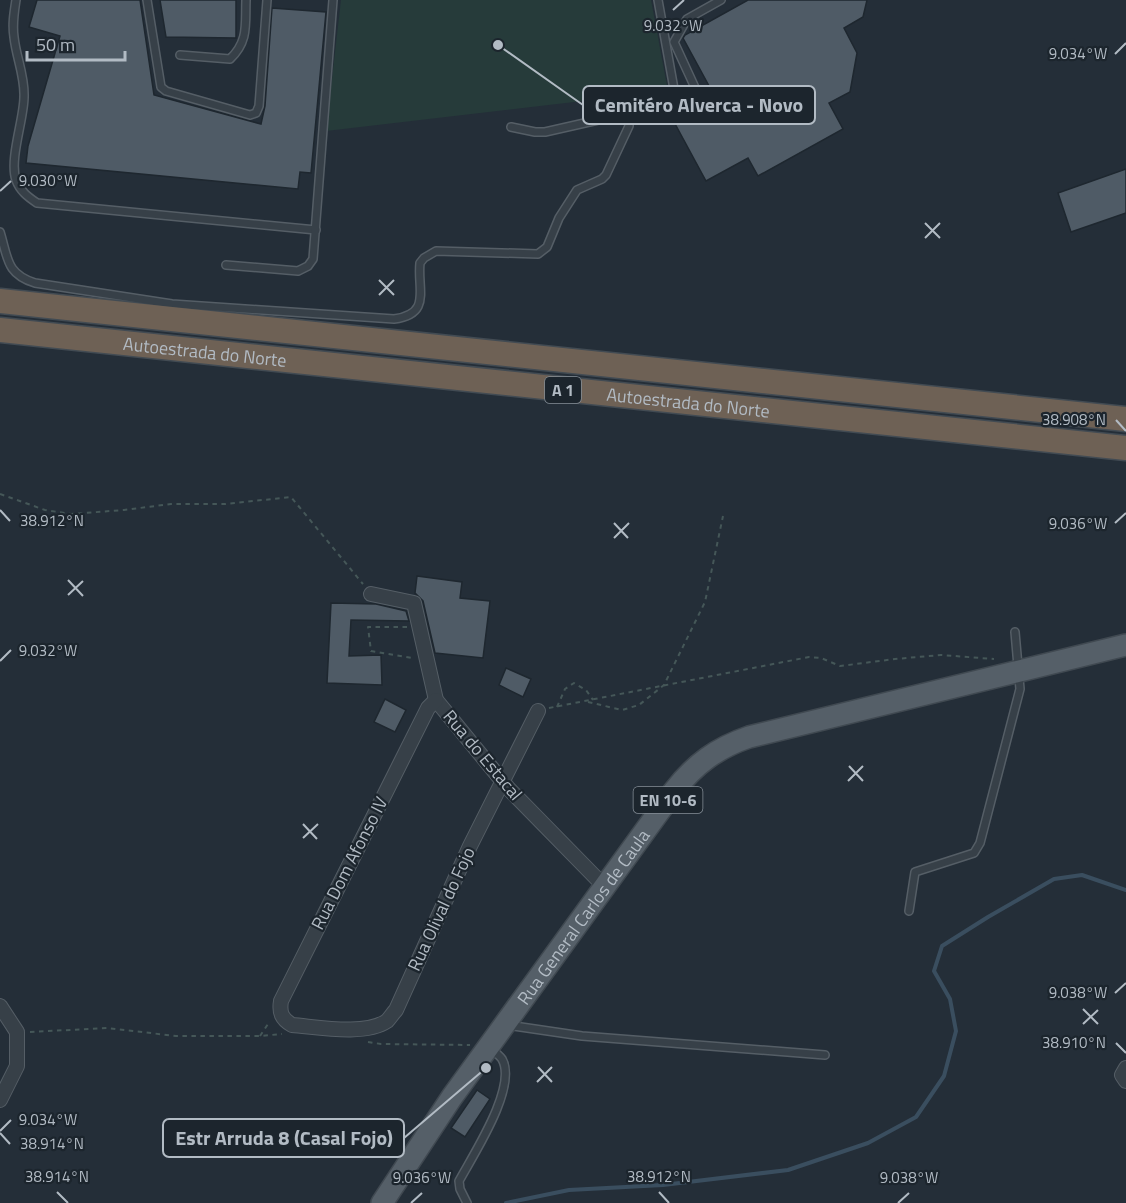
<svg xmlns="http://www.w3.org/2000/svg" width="1126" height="1203" font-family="'Titillium Web',sans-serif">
<rect width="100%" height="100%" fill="#242e38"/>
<polygon fill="#263b3a" points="341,0 651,0 668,91 326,131"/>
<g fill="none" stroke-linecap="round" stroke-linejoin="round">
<polyline stroke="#3a4e5f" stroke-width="4" points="506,1203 569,1190 663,1185 788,1170 868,1143 916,1117 944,1076 956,1031 950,999 934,971 942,946 988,917 1054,879 1082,875 1126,890"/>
</g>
<g fill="#4f5b66" stroke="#1e272f" stroke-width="1.5">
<polygon points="37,0 140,0 154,95 261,124 265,106 272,8 326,12 311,173 300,172 298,189 26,163 28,146 60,36 29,27"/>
<polygon points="160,0 236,0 236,38 166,37"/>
<polygon points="748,0 867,0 863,17 844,28 857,53 850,92 829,103 843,129 758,176 748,158 706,181 673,120 715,97 683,38 685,35"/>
<polygon points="1126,169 1126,213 1071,232 1058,193"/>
<polygon points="417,576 462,582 460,598 490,601 483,658 435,653 423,601 415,593"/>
<polygon points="331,603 376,604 406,611 409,621 351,620 349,656 381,655 382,685 327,683"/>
<polygon points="506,668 531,679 523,697 499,685"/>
<polygon points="385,699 406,710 395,732 374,722"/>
<polygon points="477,1090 490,1099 465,1137 451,1128"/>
</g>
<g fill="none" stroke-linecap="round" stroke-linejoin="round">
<defs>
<g id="service">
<path d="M16,0C14,13 12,24 14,37C16,57 25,76 24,97C24,119 9,159 16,180C20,191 28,197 37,203L316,230"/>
<polyline points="147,0 161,87 166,91 250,115 256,113 259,106 267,0"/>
<path d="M180,55L230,59C249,41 245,24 246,0"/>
<polyline points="697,92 674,42 687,19 721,0"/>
<polyline points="511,127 535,132 545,132 629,113"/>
<path d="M0,232C8,258 6,274 35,283L172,304L394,319C432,314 417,289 420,263L424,258L436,251L538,254L547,247L559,218L577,190L602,179L606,175L629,126V113L660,105L673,97L674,89L658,0"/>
<polyline points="226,265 298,271 308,266 313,259 333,0"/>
<polyline points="909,911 915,872 974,853 980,843 1020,689 1015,632"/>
<polyline points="507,1025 582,1036 825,1055"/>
<path d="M467,1203L460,1189L459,1181C473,1155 518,1087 502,1059C499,1055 495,1052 491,1049"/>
</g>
<g id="minor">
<polyline points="371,594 414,603 436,700 508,788 605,887"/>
<path d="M436,700L428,708L281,1001C279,1013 282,1019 292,1025C318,1027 365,1036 387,1021C390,1018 393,1013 396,1010L470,846L538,711"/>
<polyline points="0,1006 17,1032 17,1066 0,1100"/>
<polyline points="1126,1068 1122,1075 1126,1081"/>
</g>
<g id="primary">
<path id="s1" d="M382,1203L452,1097L674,791C695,764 717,748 749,737L1126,645"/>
</g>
<g id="motorway">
<polyline points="0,301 1126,419"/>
<path id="s2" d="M0,330L1126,448"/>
</g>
</defs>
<use href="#service" stroke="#555e66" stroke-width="10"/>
<use href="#minor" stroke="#555e66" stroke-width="16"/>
<use href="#primary" stroke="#404951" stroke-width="24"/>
<use href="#motorway" stroke="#424b53" stroke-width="27"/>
<g stroke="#455758" stroke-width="2" stroke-dasharray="4.5 4.5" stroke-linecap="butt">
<polyline points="0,494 45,510 71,514 124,510 171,504 225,504 291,497 363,584"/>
<polyline points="407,627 368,627 371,651 412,658"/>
<polyline points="588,702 622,710 639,705 664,685 705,602 723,516"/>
<polyline points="557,707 565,689 574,683 586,690 593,700"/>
<polyline points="549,708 809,657 821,658 840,666 895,659 941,655 994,659"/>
<polyline points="30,1032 107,1028 176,1036 260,1036 282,1034"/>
<polyline points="260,1036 270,1021"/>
<polyline points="368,1042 381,1044 470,1045"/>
</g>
<use href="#service" stroke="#374048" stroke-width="7"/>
<use href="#minor" stroke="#374048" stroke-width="14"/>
<use href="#primary" stroke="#555f68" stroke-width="21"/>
<use href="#motorway" stroke="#6e6155" stroke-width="24"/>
</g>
<path fill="none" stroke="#b2bbc4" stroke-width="2" d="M673,10L684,0M1115,54L1126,43M0,191L11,181M925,223L940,238M925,238L940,223M379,280L394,295M379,295L394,280M1116,420L1126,431M0,510L10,521M614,523L628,538M1115,523L1126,513M614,538L629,523M68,580L83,596M68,595L83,581M0,661L11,650M849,766L863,781M848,781L863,766M303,824L317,839M303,838L318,824M1115,993L1126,983M1083,1009L1098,1024M1083,1024L1098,1010M1116,1043L1126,1053M538,1067L552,1082M537,1082L552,1067M0,1131L11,1120M0,1133L10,1144M57,1192L68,1203M659,1192L669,1203M411,1203L422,1193M898,1203L909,1193"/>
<g text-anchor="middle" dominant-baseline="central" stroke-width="4.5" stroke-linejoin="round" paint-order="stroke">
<g fill="#1c252d" stroke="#858e97" stroke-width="1.5">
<rect x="545" y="377" width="36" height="26" rx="4.5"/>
<rect x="633.5" y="787" width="69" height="26" rx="4.5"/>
</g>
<g font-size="16" font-weight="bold" fill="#b2bbc4">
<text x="563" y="390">A 1</text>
<text x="668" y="800">EN 10-6</text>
</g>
<g font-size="18" fill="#b2bbc4" stroke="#1c252d">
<text stroke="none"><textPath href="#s2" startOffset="206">Autoestrada do Norte</textPath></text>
<text stroke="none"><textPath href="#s2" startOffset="692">Autoestrada do Norte</textPath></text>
<text transform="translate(483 755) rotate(50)">Rua do Estacal</text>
<text transform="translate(349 863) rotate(-63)">Rua Dom Afonso IV</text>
<text transform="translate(441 909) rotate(-65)">Rua Olival do Fojo</text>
<text stroke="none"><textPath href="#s1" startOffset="350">Rua General Carlos de Caula</textPath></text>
</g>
</g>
<g font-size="15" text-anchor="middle" fill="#b2bbc4" stroke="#1c252d" stroke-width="4.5" stroke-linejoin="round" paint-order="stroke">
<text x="673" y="31">9.032°W</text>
<text x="1078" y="59">9.034°W</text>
<text x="48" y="186">9.030°W</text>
<text x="1074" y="425">38.908°N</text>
<text x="52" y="526">38.912°N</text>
<text x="1078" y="529">9.036°W</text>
<text x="48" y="656">9.032°W</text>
<text x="1078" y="998">9.038°W</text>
<text x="1074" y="1048">38.910°N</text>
<text x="48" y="1125">9.034°W</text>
<text x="52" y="1149">38.914°N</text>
<text x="57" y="1182">38.914°N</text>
<text x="659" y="1182">38.912°N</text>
<text x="422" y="1183">9.036°W</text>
<text x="909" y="1183">9.038°W</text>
</g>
<path fill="none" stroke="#b2bbc4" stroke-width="2" d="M498 45L583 105M486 1068L404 1138"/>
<g fill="#b2bbc4" stroke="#1c252d" stroke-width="2">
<circle cx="498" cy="45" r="6"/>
<circle cx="486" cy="1068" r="6"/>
</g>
<g fill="#1c252d" stroke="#b2bbc4" stroke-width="2">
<rect x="583" y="86" width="232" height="38" rx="6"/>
<rect x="163" y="1119" width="241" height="38" rx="6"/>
</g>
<g font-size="20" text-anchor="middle" font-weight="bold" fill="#b2bbc4">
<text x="699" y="112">Cemitéro Alverca - Novo</text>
<text x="284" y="1145">Estr Arruda 8 (Casal Fojo)</text>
</g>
<path d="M27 51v9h98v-9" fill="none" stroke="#b2bbc4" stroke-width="3"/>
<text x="36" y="51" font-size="18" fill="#b2bbc4" stroke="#1c252d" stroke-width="4.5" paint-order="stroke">50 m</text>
</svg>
